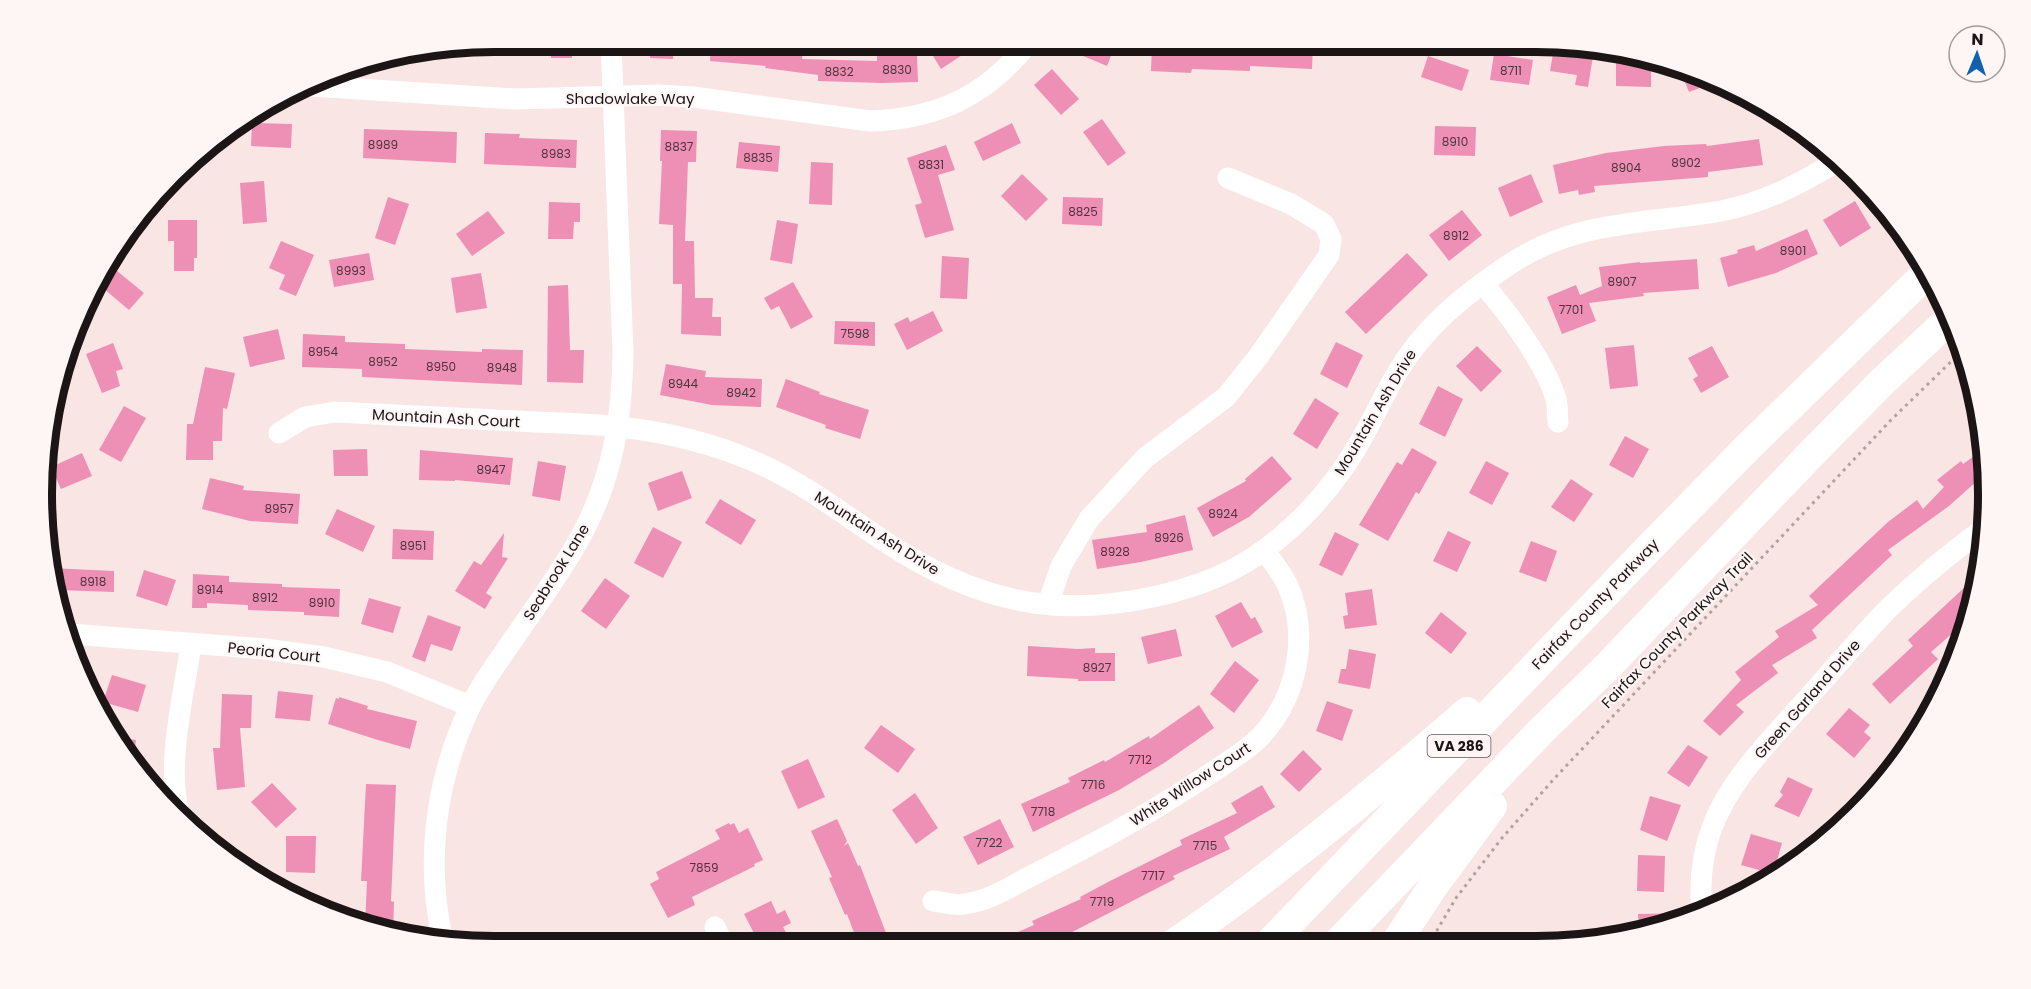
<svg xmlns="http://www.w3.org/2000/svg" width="2031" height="989" font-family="Poppins,sans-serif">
<rect width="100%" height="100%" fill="#f9e5e4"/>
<g fill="#ee8fb5">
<polygon points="551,42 573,42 572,58 551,58"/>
<polygon points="651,42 674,42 673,59 650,58"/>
<polygon points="711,42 804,42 802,59 877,61 877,56 917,55 918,82 882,83 818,81 818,75 765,68 766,66 710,61"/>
<polygon points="943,42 982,42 941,69 930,51"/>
<polygon points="1050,42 1111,42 1107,51 1112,53 1107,66"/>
<polygon points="1216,42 1313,42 1312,69 1250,66 1250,71 1192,69 1191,73 1151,71 1152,43 1215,45"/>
<polygon points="1580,47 1594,50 1588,87 1575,85 1577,75 1550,71 1554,48 1579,52"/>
<polygon points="1494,54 1533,60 1529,85 1490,80"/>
<polygon points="1616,54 1636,54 1651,59 1651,87 1616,86"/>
<polygon points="1428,56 1469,70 1462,91 1421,77"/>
<polygon points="1679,67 1710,77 1718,81 1689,92"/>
<polygon points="1052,69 1079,99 1061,115 1034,85"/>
<polygon points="1102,119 1126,153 1108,166 1083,132"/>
<polygon points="252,123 292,124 291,148 251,146"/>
<polygon points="1012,123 1021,143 983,161 974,142"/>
<polygon points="1435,126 1476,127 1475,156 1434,155"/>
<polygon points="364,129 457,132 456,163 363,158"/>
<polygon points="661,130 697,131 696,162 688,162 685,241 694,241 695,298 713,298 712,317 721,317 721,336 681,334 682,284 673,284 673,225 659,224 662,161 660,161"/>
<polygon points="485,133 520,134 519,138 577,140 576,168 484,164"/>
<polygon points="1759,139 1763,165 1708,172 1708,177 1594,186 1595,192 1579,195 1578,190 1559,194 1553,165 1606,153 1664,146 1706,144 1707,146"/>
<polygon points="739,142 780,146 778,172 736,168"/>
<polygon points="946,145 955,170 938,175 954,230 925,238 915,205 922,203 907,158"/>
<polygon points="811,162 833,163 832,205 809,204"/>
<polygon points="1022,174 1048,199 1026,221 1001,196"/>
<polygon points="1531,174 1543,202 1510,217 1498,188"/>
<polygon points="264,181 267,222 243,224 240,183"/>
<polygon points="388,197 409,204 395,245 375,238"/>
<polygon points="1063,197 1103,198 1102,226 1062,224"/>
<polygon points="1855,201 1871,228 1840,247 1823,220"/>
<polygon points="549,202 580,203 580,222 574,222 573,239 548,239"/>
<polygon points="1462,210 1482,235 1449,261 1429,235"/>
<polygon points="488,211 505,233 472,256 456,234"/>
<polygon points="168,220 197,220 197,258 194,258 194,271 174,271 174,241 168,241"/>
<polygon points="777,220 798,224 792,264 770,260"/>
<polygon points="1807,229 1818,254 1776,273 1728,287 1720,258 1738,253 1737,250 1754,245 1756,251"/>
<polygon points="281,241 314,255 296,296 279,289 285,275 269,268"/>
<polygon points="369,253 374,280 334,287 329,260"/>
<polygon points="1407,253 1428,275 1366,334 1345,312"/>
<polygon points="942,256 969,258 967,299 940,298"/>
<polygon points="1697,259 1699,289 1643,293 1644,296 1589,303 1596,321 1562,334 1547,297 1576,285 1580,295 1602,286 1599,267 1640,262 1640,263"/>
<polygon points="111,266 144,293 129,310 97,283"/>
<polygon points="481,273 487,308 456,313 451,278"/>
<polygon points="793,282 813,317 791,329 779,306 771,310 764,298"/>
<polygon points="568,285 570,350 584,350 583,383 547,382 548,286"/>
<polygon points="933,311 943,331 907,350 894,324 908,317 910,322"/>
<polygon points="835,321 875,322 875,346 834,344"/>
<polygon points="278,329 285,359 250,367 243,337"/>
<polygon points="303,334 345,336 345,342 405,344 405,349 482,352 482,349 523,350 522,385 362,377 362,369 302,367"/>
<polygon points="1336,342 1363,355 1347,388 1320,374"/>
<polygon points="113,343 123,369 116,371 120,386 102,393 86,354"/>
<polygon points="1634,345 1638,386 1610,389 1605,348"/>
<polygon points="1477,346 1502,371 1481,392 1456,366"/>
<polygon points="1712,346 1729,377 1701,393 1693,379 1698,376 1688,358"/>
<polygon points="666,364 706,371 705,377 762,379 761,407 712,405 660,395"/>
<polygon points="205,367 235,373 227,409 223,408 222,441 213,441 213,460 186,460 187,424 193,424"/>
<polygon points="786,379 820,392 819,394 869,410 860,439 825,428 826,425 776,407"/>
<polygon points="1438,386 1463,399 1445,437 1419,424"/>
<polygon points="1315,398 1339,413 1317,449 1293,434"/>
<polygon points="124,406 146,418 121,462 99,450"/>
<polygon points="1625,436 1649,449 1633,478 1609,465"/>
<polygon points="1412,448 1437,462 1419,494 1416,492 1388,541 1359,525 1397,462 1402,465"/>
<polygon points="367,449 368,476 334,476 333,450"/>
<polygon points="1984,449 1987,472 1949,506 1888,550 1892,555 1812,630 1817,638 1772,665 1778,673 1736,705 1744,712 1720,736 1703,721 1741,680 1735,672 1779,637 1775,631 1818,605 1809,596 1888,522 1917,500 1923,509 1944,487 1937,480 1961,461 1963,464"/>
<polygon points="420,450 513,458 510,485 455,480 455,481 419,480"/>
<polygon points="82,453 92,476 61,489 51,467"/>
<polygon points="1272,456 1292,479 1249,517 1213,537 1197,508 1246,481 1245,479"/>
<polygon points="538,461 566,466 560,501 532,496"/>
<polygon points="1486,461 1509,473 1492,505 1469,493"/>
<polygon points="682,471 692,498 658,511 648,483"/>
<polygon points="210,478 244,486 243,490 300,494 298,524 250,521 202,509"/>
<polygon points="1571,479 1593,494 1574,522 1551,507"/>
<polygon points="720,499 756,520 741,545 705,523"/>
<polygon points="337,509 375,526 363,552 325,534"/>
<polygon points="1185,515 1193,550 1141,562 1097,569 1092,540 1147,532 1146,525"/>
<polygon points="653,527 682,542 663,578 634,563"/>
<polygon points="393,529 434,531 433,560 392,559"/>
<polygon points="1448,531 1471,542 1457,572 1433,561"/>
<polygon points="1335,532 1359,544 1342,576 1319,565"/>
<polygon points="504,533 502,557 508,558 486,593 492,597 485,609 455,591 474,561 481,565"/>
<polygon points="1531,541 1557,551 1546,582 1519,572"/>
<polygon points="50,568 114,571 114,592 57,590"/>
<polygon points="144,570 176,580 167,606 136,596"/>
<polygon points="1981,572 1980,583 1970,618 1931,652 1938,659 1890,704 1872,684 1913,646 1908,640"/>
<polygon points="193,574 229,576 229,582 282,584 282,587 340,589 339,617 304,615 304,612 248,610 248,605 207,603 207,608 192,608"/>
<polygon points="605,578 630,596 606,629 581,611"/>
<polygon points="1372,589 1377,625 1345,629 1343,616 1348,615 1345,593"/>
<polygon points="369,598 401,607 393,633 361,624"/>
<polygon points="1241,602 1251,619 1255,617 1263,632 1232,648 1215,616"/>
<polygon points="1441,612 1467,633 1451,654 1425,633"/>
<polygon points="428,615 461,627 452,651 431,644 425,662 412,657"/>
<polygon points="1176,629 1182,656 1148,664 1141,637"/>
<polygon points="1028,646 1078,649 1095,648 1095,653 1115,653 1115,681 1078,681 1078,679 1027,676"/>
<polygon points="1349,649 1376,654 1370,689 1338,683 1341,669 1346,669"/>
<polygon points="1235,661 1259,680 1234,713 1210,694"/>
<polygon points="112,675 146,685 138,712 103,702"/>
<polygon points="278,691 313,695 310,721 275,718"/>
<polygon points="222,694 252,695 251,728 240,728 245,787 217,790 213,748 220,748"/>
<polygon points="339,697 368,706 367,709 417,721 410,749 378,740 328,724 336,698 339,699"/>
<polygon points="1327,701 1353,710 1342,741 1316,731"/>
<polygon points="1199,705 1214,728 1164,763 1119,790 1033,832 1021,804 1070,782 1068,778 1104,760 1105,762 1149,736 1150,739"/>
<polygon points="1849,708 1870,725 1864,732 1871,738 1854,758 1826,734"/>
<polygon points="881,725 915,749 898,773 864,748"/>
<polygon points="115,737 136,740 133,766 122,749"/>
<polygon points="1688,745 1708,757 1689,787 1667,773"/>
<polygon points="1303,750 1322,769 1299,792 1280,774"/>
<polygon points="1892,756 1899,764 1880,785 1871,775"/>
<polygon points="808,759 825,797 798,809 781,771"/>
<polygon points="1788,777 1813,789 1799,817 1774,806 1783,795 1780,792"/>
<polygon points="272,783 297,809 276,828 251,802"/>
<polygon points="366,784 396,785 391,901 394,902 393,934 365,926 367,881 361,881"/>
<polygon points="1262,785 1275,807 1224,837 1230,849 1173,876 1175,879 1047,945 989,945 1034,925 1032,921 1081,899 1080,897 1110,881 1182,845 1180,840 1237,813 1231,803"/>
<polygon points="915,793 938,828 916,844 892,810"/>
<polygon points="1650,796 1681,805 1667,841 1640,830"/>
<polygon points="837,819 847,841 844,846 848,843 858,866 860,865 891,946 859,946 847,914 845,915 829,878 832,877 811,831"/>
<polygon points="1000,819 1014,847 978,865 963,837"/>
<polygon points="729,823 730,825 734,823 739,833 748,828 763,860 754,864 755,866 692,897 695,905 668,918 650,884 659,879 656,872 720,839 715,830"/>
<polygon points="1751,834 1782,843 1773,874 1741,865"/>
<polygon points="286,836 316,836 315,873 286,872"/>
<polygon points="1638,855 1665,856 1664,892 1637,891"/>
<polygon points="771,901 777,914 785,910 791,923 783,927 788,936 768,946 755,946 751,937 755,935 744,914"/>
<polygon points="1689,913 1689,918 1639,932 1638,914"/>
</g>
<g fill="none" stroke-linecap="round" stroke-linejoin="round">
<polyline stroke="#b2a2a1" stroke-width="3" stroke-dasharray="3 4.5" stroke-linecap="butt" points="1429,944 1456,898 1502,838 1553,780 1891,420 1963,350"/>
<g stroke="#fff" stroke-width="21">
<path d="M312,86L515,99L658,95L693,97L870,121C937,119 987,96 1029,42"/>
<path d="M1483,284C1507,311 1546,364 1556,399C1558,406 1557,415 1558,422"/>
<path d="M279,433L305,417L335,412C395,415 456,418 516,421C550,423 585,423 619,427C667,432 716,444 760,464C805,484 843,514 884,541C929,571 980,595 1034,603C1106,613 1205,594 1264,550C1294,528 1321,500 1342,470C1364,440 1378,405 1397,373C1424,327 1463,296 1507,266C1576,219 1644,225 1721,211C1764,203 1802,183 1839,160"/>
<polyline points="1048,604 1061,566 1089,519 1145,458 1226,397 1258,357 1329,255 1331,239 1324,224 1291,204 1228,178"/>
<polyline points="70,634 265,649 324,657 387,672 470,706"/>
<path d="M181,819C164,773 184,693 191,645"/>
<path d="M933,901C943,902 955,906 964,904C988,901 1007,889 1027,878C1049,867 1070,856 1092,844C1131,824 1168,801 1205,777C1224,764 1244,753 1260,737C1298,697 1310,634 1287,584C1281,572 1272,561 1264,550"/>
<path d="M1702,915C1699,885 1702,853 1713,825C1730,781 1766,745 1796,711C1828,676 1858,639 1891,606C1921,577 1953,551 1986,527"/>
<polyline points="715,927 724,946"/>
<path d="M443,942C425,863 435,781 470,707C478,690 490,673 501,657C528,617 558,578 581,536C613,477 622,418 623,352L611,42"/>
</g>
<g stroke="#fff" stroke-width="30">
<polyline points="1269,944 1649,548 1748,447 1928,272"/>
<polyline points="1337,944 1541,731 1607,667 1813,452 1883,381 1952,317"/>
<polyline points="1395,944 1434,885 1492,806"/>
<path d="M1172,945C1222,912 1269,875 1316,838C1367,797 1418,756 1467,712"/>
</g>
</g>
<g text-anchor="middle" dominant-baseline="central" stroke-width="4.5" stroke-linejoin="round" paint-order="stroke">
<g font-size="12" fill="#50343d">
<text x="897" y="69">8830</text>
<text x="1511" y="70">8711</text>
<text x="839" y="71">8832</text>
<text x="1455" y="141">8910</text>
<text x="383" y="144">8989</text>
<text x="679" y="146">8837</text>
<text x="556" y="153">8983</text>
<text x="758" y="157">8835</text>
<text x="1686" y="162">8902</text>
<text x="931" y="164">8831</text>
<text x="1626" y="167">8904</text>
<text x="1083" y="211">8825</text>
<text x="1456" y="235">8912</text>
<text x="1793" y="250">8901</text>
<text x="351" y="270">8993</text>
<text x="1622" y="281">8907</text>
<text x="1571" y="309">7701</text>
<text x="855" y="333">7598</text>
<text x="323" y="351">8954</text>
<text x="383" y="361">8952</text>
<text x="441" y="366">8950</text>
<text x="502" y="367">8948</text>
<text x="683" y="383">8944</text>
<text x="741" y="392">8942</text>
<text x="491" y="469">8947</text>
<text x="279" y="508">8957</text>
<text x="1223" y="513">8924</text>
<text x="1169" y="537">8926</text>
<text x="413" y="545">8951</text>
<text x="1115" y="551">8928</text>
<text x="93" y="581">8918</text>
<text x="210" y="589">8914</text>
<text x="265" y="597">8912</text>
<text x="322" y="602">8910</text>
<text x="1097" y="667">8927</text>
<text x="1140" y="759">7712</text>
<text x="1093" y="784">7716</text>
<text x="1043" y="811">7718</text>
<text x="989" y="842">7722</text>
<text x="1205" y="845">7715</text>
<text x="704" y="867">7859</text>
<text x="1153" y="875">7717</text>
<text x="1102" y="901">7719</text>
</g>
<rect fill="#fef5f5" stroke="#605858" stroke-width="1.5" x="1427.5" y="735" width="63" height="22" rx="4.5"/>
<g font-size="14" font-weight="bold" fill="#1c1515">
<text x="1459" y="746">VA 286</text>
</g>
<g font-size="15" fill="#1c1515" stroke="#fef5f5">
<text x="630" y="98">Shadowlake Way</text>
<text transform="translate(1375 412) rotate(-59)">Mountain Ash Drive</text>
<text transform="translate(446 418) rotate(3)">Mountain Ash Court</text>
<text transform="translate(877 533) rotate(32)">Mountain Ash Drive</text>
<text transform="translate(556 572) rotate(-58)">Seabrook Lane</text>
<text transform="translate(1595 604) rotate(-46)">Fairfax County Parkway</text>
<text transform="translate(1677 630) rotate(-46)">Fairfax County Parkway Trail</text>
<text transform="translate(274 652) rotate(6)">Peoria Court</text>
<text transform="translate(1807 699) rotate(-49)">Green Garland Drive</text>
<text transform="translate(1190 784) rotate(-33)">White Willow Court</text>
</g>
</g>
<path d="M0 0H2031V989H0ZM494 52H1536A442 442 0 0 1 1978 494V494A442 442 0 0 1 1536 936H494A442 442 0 0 1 52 494V494A442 442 0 0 1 494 52Z" fill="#fef5f5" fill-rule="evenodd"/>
<path fill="none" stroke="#1c1515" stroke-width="8" d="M494 52H1536A442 442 0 0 1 1978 494V494A442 442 0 0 1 1536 936H494A442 442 0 0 1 52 494V494A442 442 0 0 1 494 52Z"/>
<g transform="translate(1977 54) rotate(2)"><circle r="28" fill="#fef5f5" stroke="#a49b9b" stroke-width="1.5"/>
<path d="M0-4.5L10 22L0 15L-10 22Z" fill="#1161af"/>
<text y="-9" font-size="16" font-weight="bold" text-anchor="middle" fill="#1c1515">N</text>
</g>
</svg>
